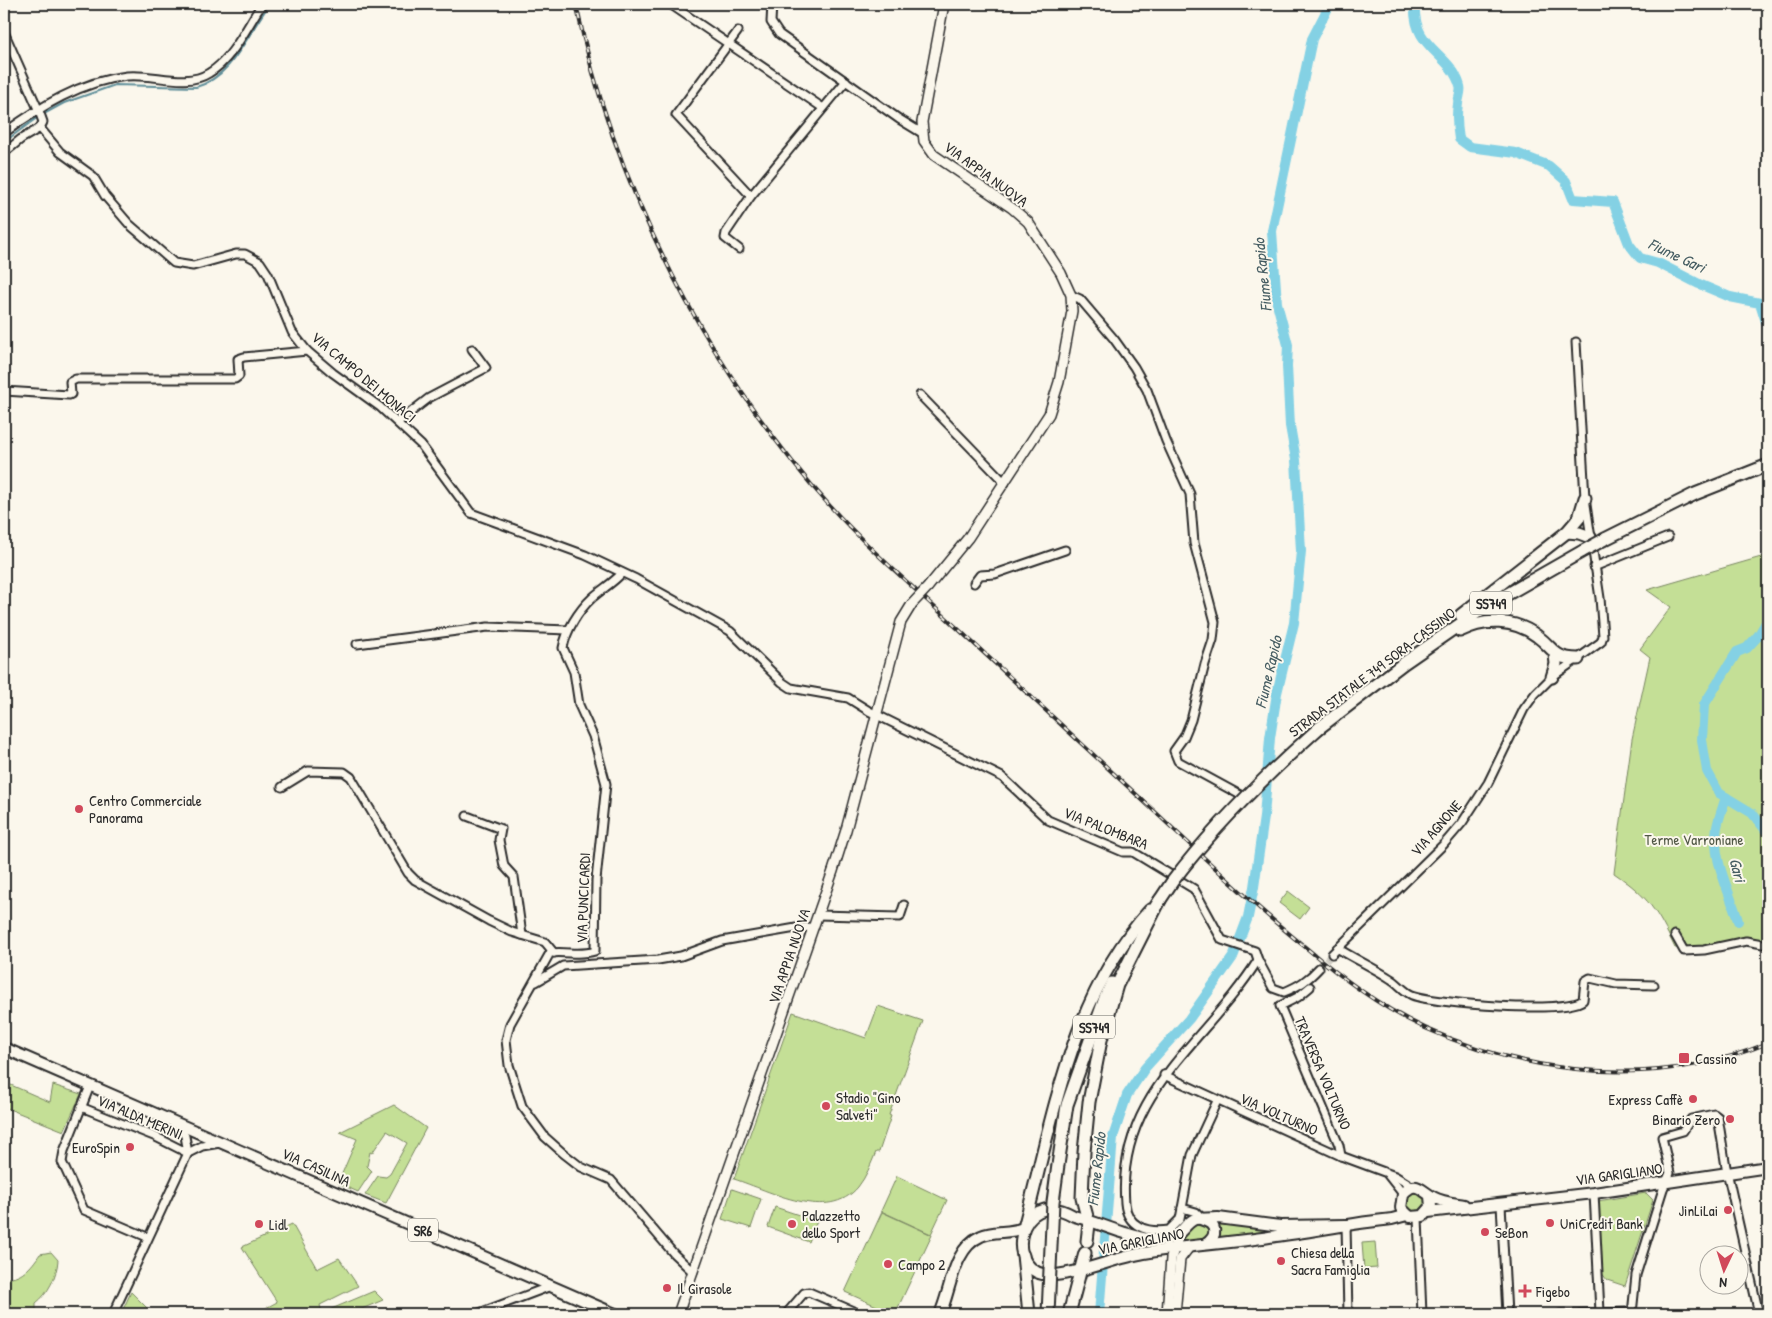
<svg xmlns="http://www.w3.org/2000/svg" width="1772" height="1318" font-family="'Patrick Hand',sans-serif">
<rect width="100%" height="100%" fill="#fbf7ec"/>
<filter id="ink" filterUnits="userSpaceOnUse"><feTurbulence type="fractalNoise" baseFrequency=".02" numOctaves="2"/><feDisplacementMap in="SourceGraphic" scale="10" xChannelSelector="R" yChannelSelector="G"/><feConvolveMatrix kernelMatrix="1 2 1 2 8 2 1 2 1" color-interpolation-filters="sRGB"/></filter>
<g filter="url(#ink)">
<g fill="#c4df96" stroke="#788560">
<path d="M1768,555V946L1764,944L1675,948C1657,911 1649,897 1614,873L1632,739L1650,657L1640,649L1671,607L1647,590Z"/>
<polygon points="1288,891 1309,907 1300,919 1279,903"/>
<path d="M878,1006L923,1021L889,1115L891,1116L879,1152H876C871,1164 866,1177 858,1187C828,1223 771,1191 734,1179L793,1012L866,1038Z"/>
<polygon points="4,1082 50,1102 53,1085 81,1094 64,1131 4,1107"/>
<polygon points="394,1105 426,1128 386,1203 365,1195 378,1176 386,1177 390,1174 407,1143 387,1131 372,1153 370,1152 367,1166 372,1171 358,1192 338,1183 357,1139 340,1132"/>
<polygon points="897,1176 947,1200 931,1234 881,1211"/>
<polygon points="732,1189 761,1199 751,1228 722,1219"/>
<polygon points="1646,1193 1653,1200 1625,1286 1607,1280 1601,1272 1598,1201"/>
<circle cx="1416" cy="1203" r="10"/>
<polygon points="775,1207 817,1221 809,1242 768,1227"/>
<polygon points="882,1212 932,1235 895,1314 845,1292"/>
<polygon points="1216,1221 1270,1229 1271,1230 1270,1233 1217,1239 1219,1229"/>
<polygon points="1202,1222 1213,1231 1205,1240 1180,1243 1188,1227"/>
<polygon points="292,1224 317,1269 339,1258 358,1286 320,1305 322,1313 374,1291 383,1300 350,1314 255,1314 277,1302 242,1247"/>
<polygon points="1375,1242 1377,1268 1364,1269 1362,1243"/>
<path d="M51,1252L58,1260C57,1276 48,1294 36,1303V1314H4V1278C21,1280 31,1267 40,1254Z"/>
<polygon points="131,1292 153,1314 121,1314"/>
</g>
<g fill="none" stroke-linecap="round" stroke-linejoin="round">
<g stroke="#608f9a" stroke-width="2">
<path d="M42,115L64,103L115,85L196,87C233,77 248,32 270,4"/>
<polyline points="4,142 38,117"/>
</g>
<g stroke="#84d1e4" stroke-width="10">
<path d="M1415,4C1412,49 1450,52 1460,86C1462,91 1458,99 1458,104C1456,116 1457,127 1459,139L1470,147L1516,153L1549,166L1566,181L1573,199L1613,202L1629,244L1640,258L1658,263L1699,284L1730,297L1760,303L1768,328"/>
<polyline points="1768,612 1767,621 1758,636 1747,648 1737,652 1704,705 1702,740 1707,771 1719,793 1752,813 1768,833"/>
<path d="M1726,797C1723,807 1719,817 1717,827C1711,859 1730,891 1738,921"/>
<polyline points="1099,1314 1113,1137 1127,1095 1145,1068 1189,1019 1233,957 1248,917 1254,887 1264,817 1270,738 1277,693 1294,623 1301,551 1296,460 1290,426 1287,366 1288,345 1277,303 1272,231 1312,39 1330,4"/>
</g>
<polyline stroke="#d1cec5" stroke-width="7" stroke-dasharray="7 3.5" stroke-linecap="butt" points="1319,968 1332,954"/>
<defs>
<g id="minor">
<polyline points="670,4 823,108"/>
<polyline points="772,4 771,22 779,34 899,119 922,133"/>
<polyline points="738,31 676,115 751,196"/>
<polyline points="4,32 39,111 43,122 40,128"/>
<path d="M40,128L60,152L93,176L105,196L129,224L174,263L193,266L236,254H245L260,262L268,274L292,332L307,351L333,373L380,407L421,445L471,513L585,555L636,579L730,631L782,682L791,688L848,698L869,711L1002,777L1048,820L1123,852H1133L1194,889L1222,940L1255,951L1258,960L1273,988L1284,992C1299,986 1308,980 1319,968"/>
<path d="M4,133C40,107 81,81 127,76C153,73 186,88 209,73C233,59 247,26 262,4"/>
<polyline points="4,153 21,139 40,128"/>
<polyline points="739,249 725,238 726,233 751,196 846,81"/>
<polyline points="1071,295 1080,299 1114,339 1134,367 1147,390 1166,441 1190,494 1194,543 1215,622 1213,640 1205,664 1191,720 1184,737 1174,751 1178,761 1244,797"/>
<polyline points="4,391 69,395 71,394 70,382 76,379 235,379 239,376 238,359 244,357 307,351"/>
<polyline points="920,395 1005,483"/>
<polyline points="398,422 429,398 486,368 472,349"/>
<polyline points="1594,567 1668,537"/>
<path d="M622,573C613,583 602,589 592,598C578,611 566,631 563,648L574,672L579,705L593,736L606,784L596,880L595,951C579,956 567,951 550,953L510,1024L506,1040L509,1065L522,1106L545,1137L563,1153L581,1167L611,1180L674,1254L693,1272"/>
<polyline points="974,583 980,575 995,574 1065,550"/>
<polyline points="357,644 488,627 568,630"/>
<polyline points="282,787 308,771 344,772 351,777 408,873 415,880 489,921 512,932 545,942 554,953"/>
<polyline points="467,816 501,829 499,840 504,866 514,877 522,935"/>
<polyline points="818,915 900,917 904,905"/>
<polyline points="1675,935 1684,951 1704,950 1746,941 1768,945"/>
<path d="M1337,948C1355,959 1374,968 1391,979C1398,983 1404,992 1412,995C1435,1004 1567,1014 1583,1000L1585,981L1590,978L1616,984L1654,985"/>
<polyline points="1332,954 1444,844 1462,823 1488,783 1524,709 1535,694 1552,677 1601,642 1603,636 1600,598 1585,498 1576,342"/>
<polyline points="536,982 563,966 658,960 681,956 722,941 796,928 814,927"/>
<polyline points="1310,987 1298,997 1280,1006 1339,1145 1341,1156"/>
<polyline points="1164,1075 1341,1156 1395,1176 1413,1187"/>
<polyline points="90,1086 64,1151 62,1162 84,1210 147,1237"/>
<path d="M1217,1101L1192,1155L1180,1219L1169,1230C1147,1233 1127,1227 1125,1203C1116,1093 1207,1042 1258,960"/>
<polyline points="81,1107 156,1137 188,1153"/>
<polyline points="188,1153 202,1146 220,1143"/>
<polyline points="1388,1175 1403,1194"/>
<polyline points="1594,1193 1600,1312"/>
<polyline points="1501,1205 1507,1314"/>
<polyline points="1182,1208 1196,1212 1203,1219"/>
<polyline points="1418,1218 1422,1314"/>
<polyline points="1346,1225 1348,1314"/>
<polyline points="113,1314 188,1153 185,1136 177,1123"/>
<polyline points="477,1314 551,1286"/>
<polyline points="786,1314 804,1293 809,1292 860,1314"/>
<polyline points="1560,1314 1632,1312"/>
<polyline points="1632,1314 1636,1275 1663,1189 1670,1173 1662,1137 1683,1131 1691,1119 1714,1114 1718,1117 1726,1167 1759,1314"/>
</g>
<g id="tertiary">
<polyline points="928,587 968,538 1049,414 1059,382 1072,311 1071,295 1061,273 1028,222 1012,208 934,155 924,141 922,122 944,4"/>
<polyline points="678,1314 833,871 846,830 901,622 912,604"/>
<polyline points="1167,1314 1171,1258 1179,1235"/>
<polyline points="1175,1314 1180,1259 1190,1246"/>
</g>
<g id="primary">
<polyline points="4,1048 615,1314"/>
<path d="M1430,1196L1431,1207L1423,1216L1410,1217L1401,1208L1403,1194C1416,1179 1421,1191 1433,1197C1442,1202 1453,1203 1464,1205"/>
<polyline points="1428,1212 1594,1193 1768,1167"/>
<path d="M1203,1220C1217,1224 1218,1236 1206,1244"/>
<path d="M1346,1225L1280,1226L1218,1218L1195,1219C1185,1223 1182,1234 1172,1238C1148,1247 1099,1222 1074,1216C1017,1182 999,1279 1055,1275C1085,1272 1114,1258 1144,1253C1187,1245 1232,1243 1276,1236C1314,1231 1353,1223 1392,1219L1407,1215"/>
<path d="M940,1314C951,1290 953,1248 981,1236C994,1230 1009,1234 1023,1228"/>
</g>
<g id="trunk">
<polyline points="1567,532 1579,533 1590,537"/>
<polyline points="1605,539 1695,494 1768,465"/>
<polyline points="1461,615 1567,532 1579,518 1585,498"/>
<path d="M1460,631C1484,618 1515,619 1537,636C1555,649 1553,659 1578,659"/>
<polyline points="1552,677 1556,664 1555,655"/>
<polyline points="1319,728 1404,663 1485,607 1583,551"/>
<polyline points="1156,906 1172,882"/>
<polyline points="1058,1165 1067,1105 1105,998 1112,983"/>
<path d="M1025,1224C1053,1117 1072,995 1150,910"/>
<polyline points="1087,1241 1089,1224 1082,1198 1084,1152 1089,1102 1101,1040 1117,985 1160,900"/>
<polyline points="1023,1255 1029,1314"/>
<polyline points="1069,1314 1085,1253"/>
</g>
</defs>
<use href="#minor" stroke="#2b2b2b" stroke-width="11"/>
<use href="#tertiary" stroke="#2b2b2b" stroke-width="12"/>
<use href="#primary" stroke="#2b2b2b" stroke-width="14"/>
<use href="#trunk" stroke="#2b2b2b" stroke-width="15"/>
<use href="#minor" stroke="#fbf7ec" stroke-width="7"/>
<use href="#tertiary" stroke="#fbf7ec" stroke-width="9"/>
<use href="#primary" stroke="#fbf7ec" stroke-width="10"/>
<use href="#trunk" stroke="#fbf7ec" stroke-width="11"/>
<defs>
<path id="rail" d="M576,4C602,127 651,247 717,354C750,407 788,460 830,506C864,544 904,579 942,614C1003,670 1064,727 1125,784C1184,838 1241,895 1304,946C1342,978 1380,1007 1425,1028C1532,1076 1657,1089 1768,1043"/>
</defs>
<use href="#rail" stroke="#2b2b2b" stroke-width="4"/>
<use href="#rail" stroke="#fbf7ec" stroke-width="2" stroke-dasharray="5.5" stroke-linecap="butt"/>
<defs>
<polyline id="tertiary-bridge" points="912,604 928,587"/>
<g id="trunk-bridge">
<polyline points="1583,551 1605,539"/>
<path d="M1172,882C1215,825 1265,776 1319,728"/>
<polyline points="1048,1314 1053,1202 1058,1165"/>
</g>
</defs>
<use href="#tertiary-bridge" stroke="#2b2b2b" stroke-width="12" stroke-linecap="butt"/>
<use href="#trunk-bridge" stroke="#2b2b2b" stroke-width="15" stroke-linecap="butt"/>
<use href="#tertiary-bridge" stroke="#fbf7ec" stroke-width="9"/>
<use href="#trunk-bridge" stroke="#fbf7ec" stroke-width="11"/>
</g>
</g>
<g fill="#d1495b" stroke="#fbf7ec" stroke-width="2">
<circle cx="79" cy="809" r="5"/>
<rect x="1678" y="1052" width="12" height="12" rx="2.5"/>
<circle cx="1693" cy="1099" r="5"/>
<circle cx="826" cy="1106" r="5"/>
<circle cx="1730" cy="1119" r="5"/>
<circle cx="130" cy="1147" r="5"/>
<circle cx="1728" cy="1210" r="5"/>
<circle cx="1550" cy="1223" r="5"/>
<circle cx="259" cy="1224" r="5"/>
<circle cx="792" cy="1224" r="5"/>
<circle cx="1485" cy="1232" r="5"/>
<circle cx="1281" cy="1261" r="5"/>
<circle cx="888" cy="1264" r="5"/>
<circle cx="667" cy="1288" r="5"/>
<path d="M1522.5 1283.5h5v5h5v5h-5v5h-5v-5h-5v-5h5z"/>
</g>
<g text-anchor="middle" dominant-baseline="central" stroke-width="4" stroke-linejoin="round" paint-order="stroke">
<g fill="#fbf7ec" stroke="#696865" stroke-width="1">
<rect x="1470" y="591.5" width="42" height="23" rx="4"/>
<rect x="1073" y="1015.5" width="42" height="23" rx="4"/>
<rect x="408" y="1218.5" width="30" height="23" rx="4"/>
</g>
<g font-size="14" font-weight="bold" fill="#2b2b2b">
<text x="1491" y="603">SS749</text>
<text x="1094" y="1027">SS749</text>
<text x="423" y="1230">SR6</text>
</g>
<g font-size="15" fill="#2b2b2b" stroke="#fbf7ec">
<text transform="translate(986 174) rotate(36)">VIA APPIA NUOVA</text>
<text transform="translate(364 377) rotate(40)">VIA CAMPO DEI MONACI</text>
<text transform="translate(1372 672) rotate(-37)">STRADA STATALE 749 SORA-CASSINO</text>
<text transform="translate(1106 828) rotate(22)">VIA PALOMBARA</text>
<text transform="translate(1436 828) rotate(-49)">VIA AGNONE</text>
<text transform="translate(583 898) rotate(-88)">VIA PUNCICARDI</text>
<text transform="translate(789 956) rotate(-71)">VIA APPIA NUOVA</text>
<text transform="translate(1323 1073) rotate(67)">TRAVERSA VOLTURNO</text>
<text transform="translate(1279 1114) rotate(24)">VIA VOLTURNO</text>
<text transform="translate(140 1117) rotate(23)">VIA ALDA MERINI</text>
<text transform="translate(316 1167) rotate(24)">VIA CASILINA</text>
<text transform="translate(1619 1174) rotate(-8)">VIA GARIGLIANO</text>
<text transform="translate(1141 1241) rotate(-11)">VIA GARIGLIANO</text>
</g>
<g font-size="15" fill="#2b2b2b" stroke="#fbf7ec" text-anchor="start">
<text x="89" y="800">Centro Commerciale<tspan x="89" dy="17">Panorama</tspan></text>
<text x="1695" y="1058">Cassino</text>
<text x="836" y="1097">Stadio "Gino<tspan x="836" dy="17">Salveti"</tspan></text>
<text x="1683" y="1099" text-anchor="end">Express Caffè</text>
<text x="1720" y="1119" text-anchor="end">Binario Zero</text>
<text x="120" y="1147" text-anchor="end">EuroSpin</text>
<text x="1718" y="1210" text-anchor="end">JinLiLai</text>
<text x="802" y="1215">Palazzetto<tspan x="802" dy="17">dello Sport</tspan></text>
<text x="1560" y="1223">UniCredit Bank</text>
<text x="269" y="1224">Lidl</text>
<text x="1495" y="1232">SeBon</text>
<text x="1291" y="1252">Chiesa della<tspan x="1291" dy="17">Sacra Famiglia</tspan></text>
<text x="898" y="1264">Campo 2</text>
<text x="677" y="1288">Il Girasole</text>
<text x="1536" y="1291">Figebo</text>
</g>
<g font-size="15" fill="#515846" stroke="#fbf7ec">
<text x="1694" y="839">Terme Varroniane</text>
</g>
<g font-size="16" font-style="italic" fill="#465d62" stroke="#fbf7ec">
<text transform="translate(1677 255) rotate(25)">Fiume Gari</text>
<text transform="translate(1262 275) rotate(-96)">Fiume Rapido</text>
<text transform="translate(1268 672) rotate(-77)">Fiume Rapido</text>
<text transform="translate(1738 870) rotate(75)">Gari</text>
<text transform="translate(1096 1169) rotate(-84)">Fiume Rapido</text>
</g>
</g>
<rect width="1772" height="1318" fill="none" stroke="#fbf7ec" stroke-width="20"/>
<rect x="10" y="10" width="1752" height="1298" fill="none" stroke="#2b2b2b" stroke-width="2" filter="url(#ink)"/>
<g transform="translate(1724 1270) rotate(184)"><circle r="24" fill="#fbf7ec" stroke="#a8a59f"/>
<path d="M0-4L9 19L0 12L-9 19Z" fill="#d1495b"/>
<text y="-8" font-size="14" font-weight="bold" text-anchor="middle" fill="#2b2b2b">N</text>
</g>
</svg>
